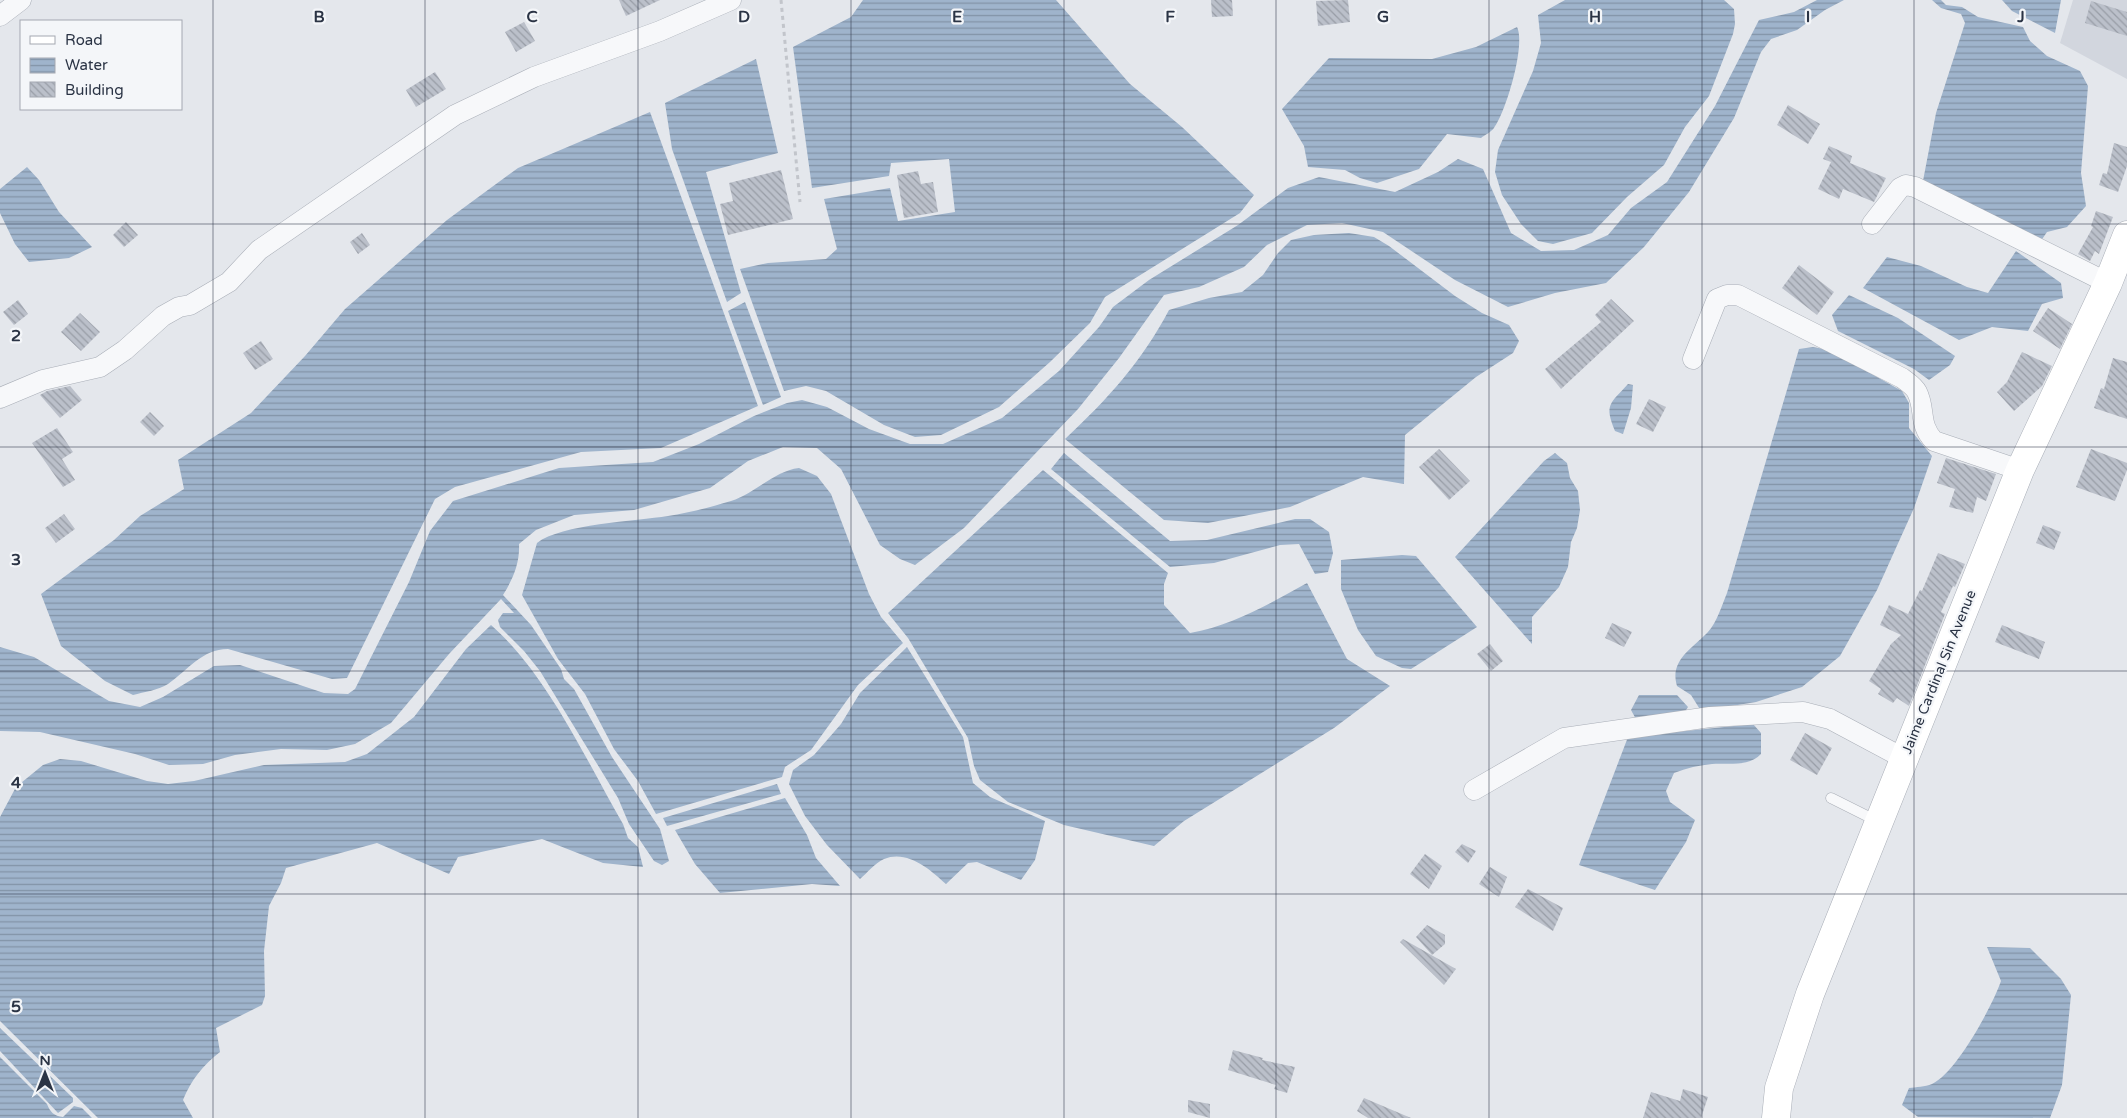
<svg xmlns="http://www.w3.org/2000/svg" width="2127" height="1118" font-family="'Varela Round',sans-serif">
<defs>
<pattern id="water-rules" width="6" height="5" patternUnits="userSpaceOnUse" patternTransform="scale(1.25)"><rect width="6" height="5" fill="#9fb4cc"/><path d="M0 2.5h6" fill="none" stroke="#8293a7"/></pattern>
<pattern id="building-back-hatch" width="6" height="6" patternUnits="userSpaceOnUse" patternTransform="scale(1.25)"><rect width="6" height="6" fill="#bbc0ca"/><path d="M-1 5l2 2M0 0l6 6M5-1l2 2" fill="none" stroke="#989da6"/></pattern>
</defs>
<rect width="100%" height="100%" fill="#e4e7ec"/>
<polygon fill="#d2d6de" points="2073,0 2127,0 2127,79 2060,43"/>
<g fill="url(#water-rules)">
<polygon points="863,0 1056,0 1130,84 1182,127 1254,195 1240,213 1105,297 1090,323 1050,362 999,407 941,435 915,437 884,425 826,391 806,386 784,391 740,269 768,263 826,259 837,249 824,199 890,188 898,221 955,212 949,159 891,163 889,176 812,188 793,47 851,17"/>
<polygon points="1565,0 1724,0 1734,9 1735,24 1733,34 1709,96 1685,127 1664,165 1627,197 1592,233 1553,244 1538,241 1521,224 1502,195 1495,172 1498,150 1533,71 1541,43 1538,15"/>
<path d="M1817,0H1844L1825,10L1797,30L1771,39L1761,52L1734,118L1689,192L1644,247L1606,283L1555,293L1508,307L1455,280L1383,232L1342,223L1307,225L1267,245L1244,267L1199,287L1164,295L1119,358L1078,409L964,528L915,565L900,559L880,545L841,469L817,448L783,447L748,461L710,488L634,510L574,515L536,530L519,544C520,563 513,579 503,595L531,625L561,669L564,679L574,689L612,757L660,829L669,861L662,865L654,861L629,824L618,798L540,671L524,651L500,627L498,620L503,613H514L501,599L449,654L391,723L355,744L327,750L281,749L235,755L203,764L169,765L135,754L40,732L0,731V647L34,657L109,701L140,707L163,697L214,666L240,665L324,693L348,694L355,689L409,582L430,531L453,501L559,468L653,462L699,444L754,416L787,403L802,400L827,407L869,429L910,444H943L1002,418L1059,371L1099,327L1113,307L1149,280L1238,225L1288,188L1319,177L1395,192L1438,172L1458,159L1483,169L1511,233L1541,251L1574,250L1608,235L1631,208L1667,182L1715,106L1759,20L1794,12Z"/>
<polygon points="1932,0 1941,0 1946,5 1962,7 1978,17 2023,27 2030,41 2047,56 2080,71 2088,86 2081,173 2086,206 2067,227 2047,232 2036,248 1922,186 1936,113 1965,23 1961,14 1941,8"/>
<polygon points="2002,0 2061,0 2055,33 2012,11"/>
<path d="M1517,27C1526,45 1506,112 1494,128C1491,132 1485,135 1481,138L1447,134L1419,169L1377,183L1360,178L1345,170L1308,167L1304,146L1282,109L1329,58L1432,59L1476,47Z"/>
<polygon points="756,59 778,153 706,172 741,293 727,302 672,149 665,103"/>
<path d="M650,112L758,406L661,448L581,452L455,487L435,499L347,678L332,679L228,649C202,649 188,670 168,684C159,690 144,692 133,695L105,681L61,646L41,594L114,540L140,516L184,489L178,460L251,413L305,356L345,309L447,220L518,168Z"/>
<polygon points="27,167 39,180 59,212 92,247 69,258 29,262 15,244 0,213 0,189"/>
<path d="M1349,233L1374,237L1389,246L1455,296L1482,313L1509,325L1519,341L1513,353L1476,377L1405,435L1404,484L1363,477L1290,507L1208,523L1164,520L1065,439C1108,399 1142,361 1169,310L1209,298L1242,292L1263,275L1278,253L1291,240L1314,235Z"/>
<polygon points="2016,251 2061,283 2063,298 2042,304 2028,331 1992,327 1959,340 1863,288 1887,257 1921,266 1967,287 1988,293"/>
<polygon points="1849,295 1898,318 1955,356 1950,365 1929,380 1914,369 1838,331 1832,315"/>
<polygon points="745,302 781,397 763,405 728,311"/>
<path d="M1813,347L1829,350L1902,391L1909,403V428L1932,456L1914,508L1877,590L1840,656L1802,687L1756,702L1701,711L1691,695L1677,686C1669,660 1693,648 1708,632C1717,622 1722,605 1727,593L1799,349Z"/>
<path d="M1628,384L1633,385L1631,408L1623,434L1615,431C1604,404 1610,404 1628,384Z"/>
<polygon points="1064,453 1170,541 1207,540 1295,519 1310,519 1329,532 1333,553 1328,572 1315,574 1299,544 1280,545 1214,563 1170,567 1051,469"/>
<polygon points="1555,453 1567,463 1570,478 1578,491 1580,510 1577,528 1571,542 1568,567 1559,587 1532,617 1532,644 1455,557 1544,461"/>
<path d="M799,468L817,476L831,494L869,594L881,617L903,643L858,685L811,750L785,767L782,777L656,814L638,781L614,749L585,694L558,659L522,595L537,543C561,524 636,521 668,516C688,513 711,507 731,501C756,493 774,471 799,468Z"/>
<path d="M1043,470L1168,573L1164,584V605L1190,633C1233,625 1269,604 1307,583L1347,659L1390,686L1334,728L1184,821L1154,846L1064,825L1008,802L980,780L974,766L968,738L908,638L888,613Z"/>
<polygon points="1402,555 1416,556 1477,627 1411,669 1402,668 1376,656 1358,630 1341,589 1341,560"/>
<path d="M491,625C547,674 586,760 623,824L628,838L638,847L643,867L603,863L542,839L458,857L449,874L377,843L286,868L281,883L269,906L264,951L265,996L262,1005L216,1028L220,1052C203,1065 191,1080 183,1100L193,1118H98L0,1021V817L16,787L43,765L60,759L81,761L147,781L168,784L194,781L264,765L345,762L367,754L414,717L466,649Z"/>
<path d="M907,647L963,737L973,783L990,797L1045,821L1035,860L1021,880L977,862L968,863L946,884C931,870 907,849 884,859C875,863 867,873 860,879L827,845L805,816L789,784L793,770L814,755L841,724L860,693Z"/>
<polygon points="1639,695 1677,695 1688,707 1683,715 1637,721 1631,710"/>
<path d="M1753,724L1761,733V754C1749,767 1729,763 1712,764C1700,765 1686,768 1674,773L1666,791L1670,802L1695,820L1686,842L1655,890L1579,865L1628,737Z"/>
<polygon points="777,784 781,794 667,826 663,818"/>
<polygon points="785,798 807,835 816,858 840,886 812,884 720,893 695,864 675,830"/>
<path d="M1987,947L2030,948L2061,979L2071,995L2062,1085L2050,1118L1918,1117L1902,1105L1909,1088C1916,1087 1925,1087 1932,1084C1956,1073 1992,1007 2001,981Z"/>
<polygon points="0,1028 73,1098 73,1102 58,1113 0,1051"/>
<path d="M0,1057L47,1104C50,1112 54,1116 63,1117L74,1106L82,1108L92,1118H0Z"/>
</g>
<g fill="url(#building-back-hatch)">
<polygon points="619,0 660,0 626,16"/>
<polygon points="1211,0 1232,0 1233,16 1212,17"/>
<polygon points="1348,0 1350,22 1318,26 1316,1"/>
<polygon points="2091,1 2127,12 2127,36 2085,23"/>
<polygon points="524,22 535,41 516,52 505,32"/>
<polygon points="435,72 446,89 416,107 406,90"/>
<polygon points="1788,105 1820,124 1808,144 1777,125"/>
<polygon points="2114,143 2127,147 2127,166 2118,192 2099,185 2103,173 2107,174"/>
<polygon points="1829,146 1852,156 1850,163 1886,178 1874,202 1843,189 1839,199 1818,189 1831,162 1823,159"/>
<polygon points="781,170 793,219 728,235 720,204 733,201 729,183"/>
<polygon points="918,171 921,184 933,182 938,212 904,218 897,175"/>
<polygon points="2096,211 2113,217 2099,254 2095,251 2090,261 2078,254 2093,227 2091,226"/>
<polygon points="126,222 138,235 124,247 113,235"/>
<polygon points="362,233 370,245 358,254 350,242"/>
<polygon points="1799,265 1834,292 1817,315 1782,288"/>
<polygon points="1611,299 1634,321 1561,389 1545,369 1601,322 1595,315"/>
<polygon points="18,300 28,314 14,325 3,312"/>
<polygon points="2048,308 2072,324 2060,349 2033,331"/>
<polygon points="80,313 100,332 81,351 61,332"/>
<polygon points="261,341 273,359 255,370 243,353"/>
<polygon points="2022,352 2052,366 2042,386 2014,411 1997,392 2007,382"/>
<polygon points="2113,358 2127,362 2127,419 2094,408 2101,388 2104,389"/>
<polygon points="70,386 82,400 60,418 40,395 47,391"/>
<polygon points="1649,399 1666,407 1653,432 1636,424"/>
<polygon points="150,412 164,426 154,436 140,422"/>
<polygon points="57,428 73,452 62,459 75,480 63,487 32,443"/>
<polygon points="1439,449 1470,481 1449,500 1419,467"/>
<polygon points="2091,449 2127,463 2127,470 2115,501 2076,487"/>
<polygon points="1946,458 1996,474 1986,501 1977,497 1973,513 1949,507 1955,489 1937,483"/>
<polygon points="64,514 75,529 56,543 45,528"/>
<polygon points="2043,525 2061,532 2054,550 2036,543"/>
<polygon points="1938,553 1965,564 1955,587 1953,586 1941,612 1945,614 1909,706 1897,698 1893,703 1878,694 1881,689 1869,681 1891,644 1901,635 1880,625 1889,605 1908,614 1920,590 1922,591"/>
<polygon points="1612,623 1632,632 1624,647 1605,638"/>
<polygon points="2002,625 2045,642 2039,659 1995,642"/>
<polygon points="1490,644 1503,661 1491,671 1477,654"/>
<polygon points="1805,733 1832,748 1817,775 1790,760"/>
<polygon points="1462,844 1476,851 1468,863 1455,852"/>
<polygon points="1425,854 1442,866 1429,889 1410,874"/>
<polygon points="1490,867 1507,877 1499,897 1479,884"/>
<polygon points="1528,889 1563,908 1553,931 1515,907"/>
<polygon points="1427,925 1445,935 1445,944 1432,955 1416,937"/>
<polygon points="1403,939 1456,969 1444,985 1400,942"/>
<polygon points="1233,1050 1263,1058 1262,1060 1295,1067 1287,1093 1274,1089 1276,1085 1228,1070"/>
<polygon points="1683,1089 1708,1097 1701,1118 1643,1118 1651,1092 1680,1101"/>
<polygon points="1364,1098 1411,1118 1368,1118 1357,1111"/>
<polygon points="1188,1100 1210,1104 1210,1118 1188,1112"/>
</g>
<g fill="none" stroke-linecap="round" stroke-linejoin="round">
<defs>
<polyline id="lane" points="1831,798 1879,822"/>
<g id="street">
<polyline points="0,16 21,0"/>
<polyline points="1872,224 1900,188 1906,185 1915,187 2108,283"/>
<path d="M1693,359L1717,299L1727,295H1738L1902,378C1907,382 1914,386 1917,392C1926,410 1918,424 1934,441L2020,470"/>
<polyline points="0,398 43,380 100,367 125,350 163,316 179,307 190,305 229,282 259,250 455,115 534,77 660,31 731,0"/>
<polyline points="1474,790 1564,738 1710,717 1803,712 1830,719 1905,759"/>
</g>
<polyline id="secondary" points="1776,1118 1779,1088 1810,994 2020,470 2108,283 2127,235"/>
</defs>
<use href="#lane" stroke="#a9aeb7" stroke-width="11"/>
<use href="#street" stroke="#a9aeb7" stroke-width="21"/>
<use href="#secondary" stroke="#a9aeb7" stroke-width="29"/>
<polyline stroke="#c2c5cb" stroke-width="3" stroke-dasharray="4 4" stroke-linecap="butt" points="781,0 800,202"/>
<use href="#lane" stroke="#f7f8fa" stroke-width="10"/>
<use href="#street" stroke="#f7f8fa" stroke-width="20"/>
<use href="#secondary" stroke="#fff" stroke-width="28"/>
</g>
<path fill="none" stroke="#2b3445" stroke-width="1" stroke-opacity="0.55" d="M213,0V1118M425,0V1118M638,0V1118M851,0V1118M1064,0V1118M1276,0V1118M1489,0V1118M1702,0V1118M1914,0V1118M0,224H2127M0,447H2127M0,671H2127M0,894H2127"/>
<g text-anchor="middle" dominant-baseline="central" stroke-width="4.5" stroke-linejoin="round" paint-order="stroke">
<g font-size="14" fill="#2b3445" stroke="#f4f6f9">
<text transform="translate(1939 672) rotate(-68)">Jaime Cardinal Sin Avenue</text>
</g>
</g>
<g font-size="16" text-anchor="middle" font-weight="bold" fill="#2b3445" stroke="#f4f6f9" stroke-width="4.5" stroke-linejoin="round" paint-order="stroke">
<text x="319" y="22">B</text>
<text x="532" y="22">C</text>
<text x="744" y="22">D</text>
<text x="957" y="22">E</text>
<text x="1170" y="22">F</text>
<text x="1383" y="22">G</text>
<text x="1595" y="22">H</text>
<text x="1808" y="22">I</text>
<text x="2021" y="22">J</text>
<text x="16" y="341">2</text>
<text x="16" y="565">3</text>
<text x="16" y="788">4</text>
<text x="16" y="1012">5</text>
</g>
<rect x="20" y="20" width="162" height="90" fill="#f4f6f9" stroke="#a4a8b1"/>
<rect x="30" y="36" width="25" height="8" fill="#ffffff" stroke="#a4a8b1"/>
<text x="65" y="45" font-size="15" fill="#2b3445">Road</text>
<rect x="30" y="58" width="25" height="15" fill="url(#water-rules)" stroke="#a4a8b1"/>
<text x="65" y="70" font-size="15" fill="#2b3445">Water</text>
<rect x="30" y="82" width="25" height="15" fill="url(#building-back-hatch)" stroke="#a4a8b1"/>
<text x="65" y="95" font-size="15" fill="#2b3445">Building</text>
<g transform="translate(45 1073)" stroke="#f4f6f9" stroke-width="4" paint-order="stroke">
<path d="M0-4L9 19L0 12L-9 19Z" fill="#2b3445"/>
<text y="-8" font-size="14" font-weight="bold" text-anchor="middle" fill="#2b3445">N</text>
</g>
</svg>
